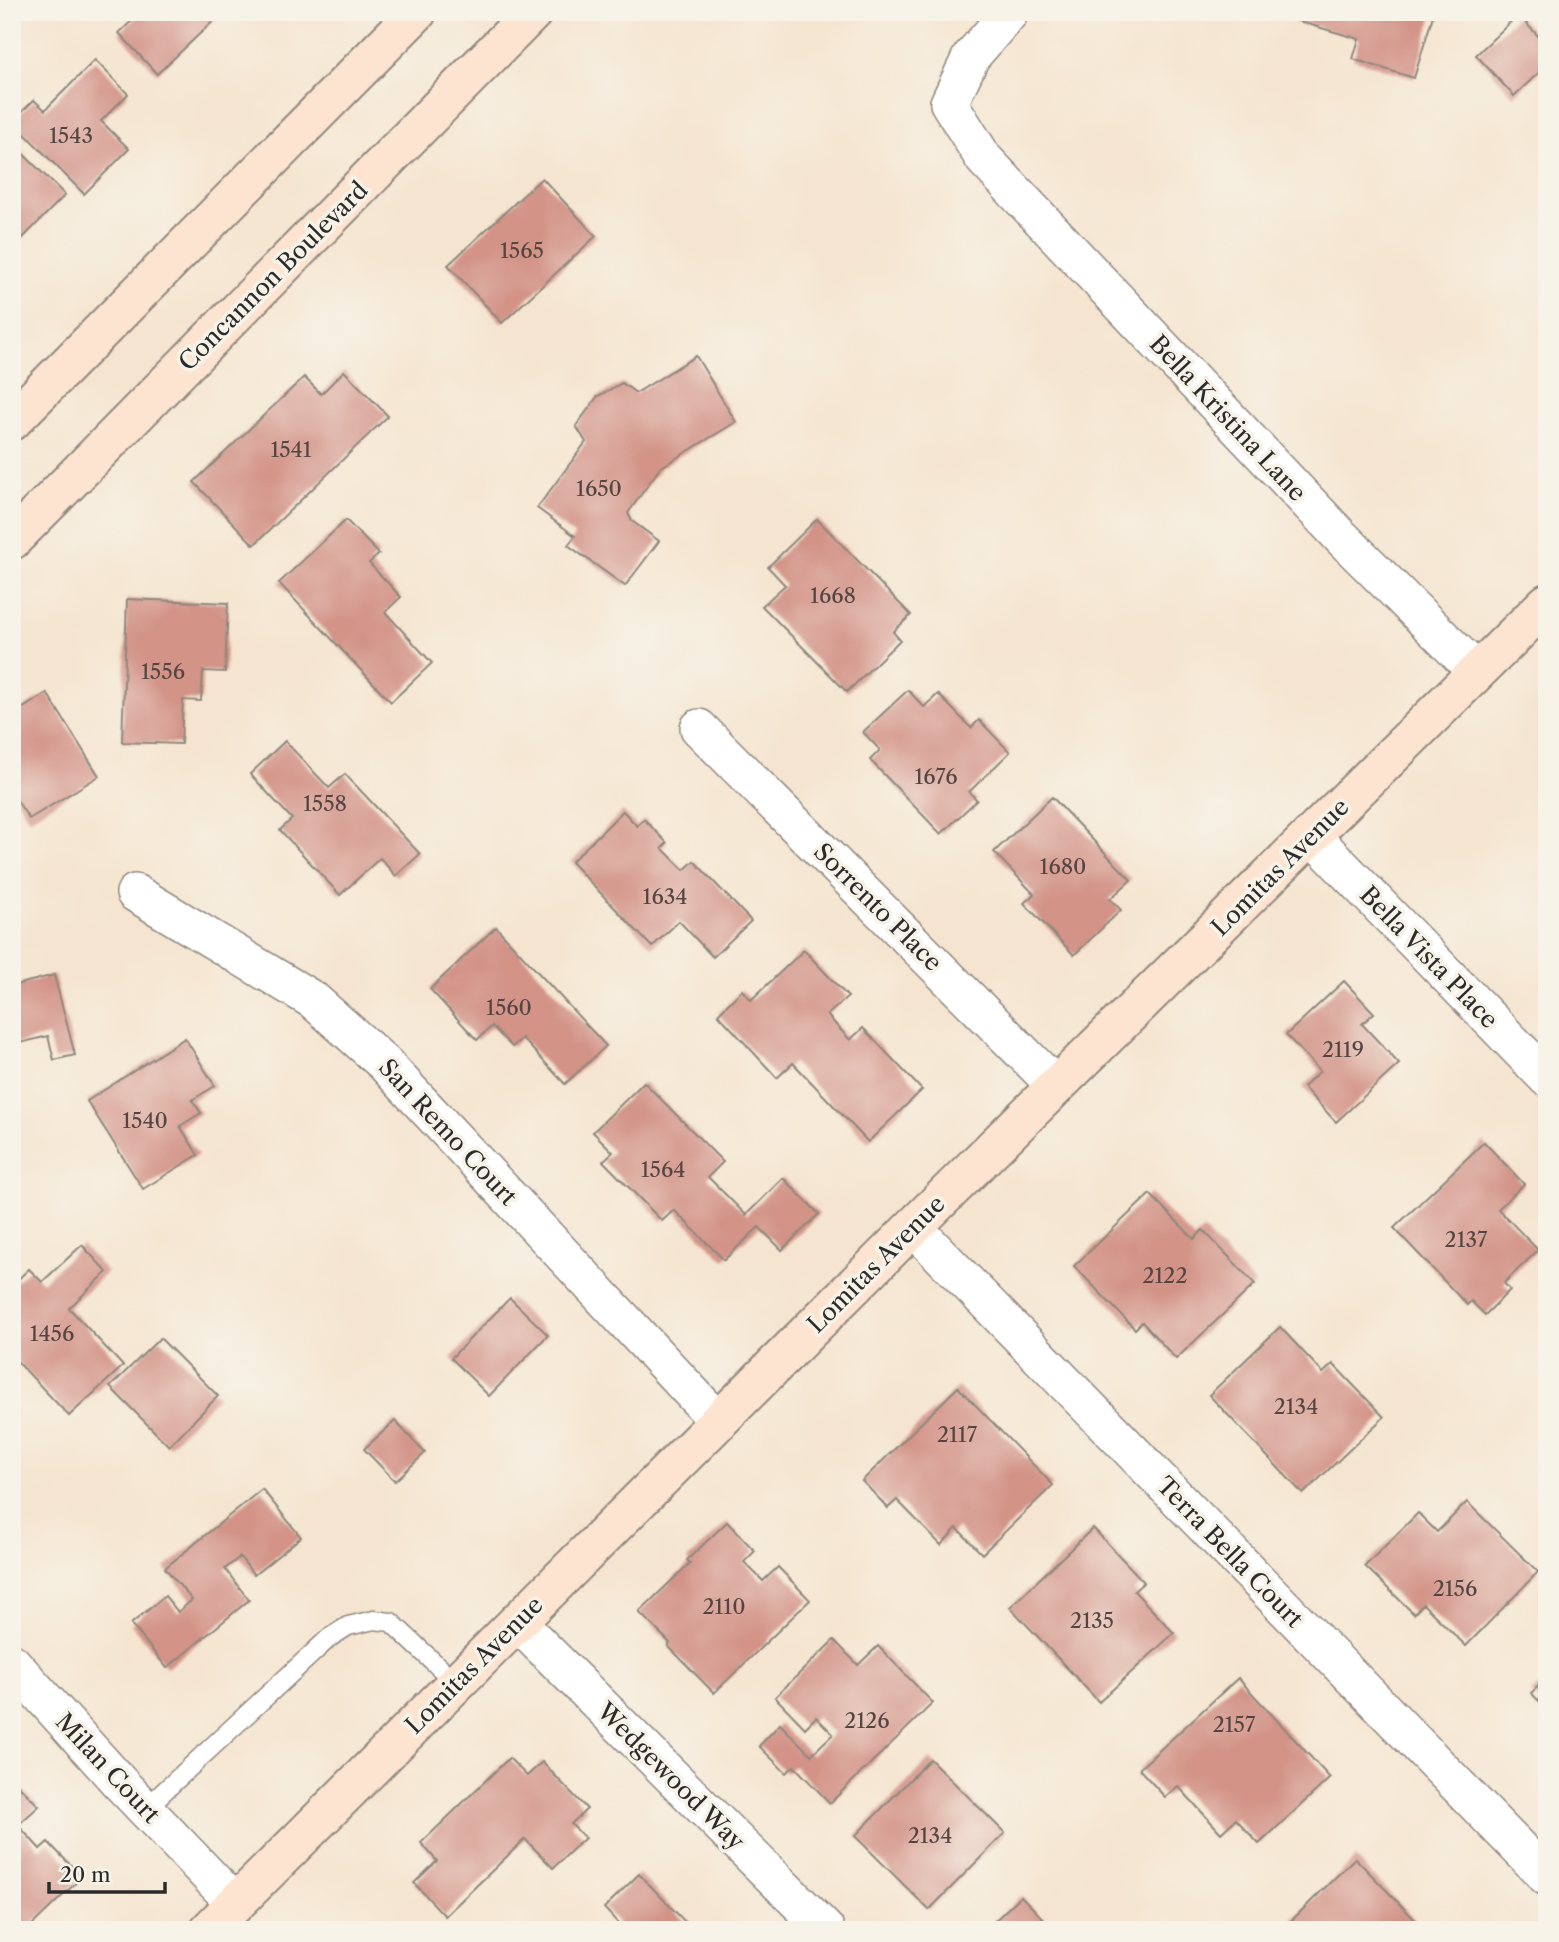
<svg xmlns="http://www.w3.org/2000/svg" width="1559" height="1942" font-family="'Libre Caslon Text',serif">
<rect width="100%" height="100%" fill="#f7f3e8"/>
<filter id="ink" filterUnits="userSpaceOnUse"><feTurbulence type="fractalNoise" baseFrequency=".0143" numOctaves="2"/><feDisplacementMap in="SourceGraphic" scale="14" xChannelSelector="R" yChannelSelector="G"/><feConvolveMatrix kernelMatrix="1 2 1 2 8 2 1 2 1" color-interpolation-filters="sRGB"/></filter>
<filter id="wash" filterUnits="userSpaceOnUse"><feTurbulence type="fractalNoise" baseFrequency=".00686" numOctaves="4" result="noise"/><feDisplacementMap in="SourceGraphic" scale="28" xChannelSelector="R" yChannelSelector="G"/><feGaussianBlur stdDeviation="1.57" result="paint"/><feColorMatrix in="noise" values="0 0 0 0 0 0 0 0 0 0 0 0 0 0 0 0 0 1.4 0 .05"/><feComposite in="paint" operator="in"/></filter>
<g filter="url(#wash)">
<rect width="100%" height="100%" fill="#f5e5d0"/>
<g id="blocks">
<g fill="#d39387">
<polygon points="141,12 223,12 157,74 119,33"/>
<polygon points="1296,12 1434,12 1414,78 1353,59 1359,39 1294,20"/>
<polygon points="1518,15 1547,45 1547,65 1514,96 1476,55"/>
<polygon points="95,60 128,94 101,121 129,149 84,194 12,121 34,100 45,110"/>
<polygon points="12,143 65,195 12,249"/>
<polygon points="542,178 596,236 502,323 448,265"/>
<polygon points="696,356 736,422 660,468 628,513 632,521 659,541 625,586 568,545 575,536 537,508 586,442 576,426 597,397 622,383 636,393"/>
<polygon points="344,371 388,416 254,545 194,482 304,377 321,394"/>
<polygon points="817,519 911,615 893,632 900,640 847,692 762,606 785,585 768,567"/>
<polygon points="346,520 379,554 369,563 401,597 385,612 432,663 391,702 279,583"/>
<polygon points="127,599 228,603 225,672 203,671 201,701 183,700 181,744 122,742"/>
<polygon points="908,690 924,707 938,694 971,728 979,720 1010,752 969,792 977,800 941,834 870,760 880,750 863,732"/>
<polygon points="47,693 99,776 29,819 14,796 12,797 12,715"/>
<polygon points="285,741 329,788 345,774 420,854 396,876 380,858 340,895 280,830 292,819 250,774"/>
<polygon points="1052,797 1131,880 1110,899 1121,910 1074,955 1024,903 1034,894 994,852"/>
<polygon points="623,811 637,826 644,819 667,843 662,848 684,870 694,861 751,921 713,957 679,921 652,947 571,862"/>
<polygon points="496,927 606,1046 565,1084 522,1038 512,1047 492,1026 477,1040 430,989"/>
<polygon points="804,950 848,997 827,1015 850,1040 863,1028 922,1090 868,1142 793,1063 777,1078 718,1014 742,990 751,1000"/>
<polygon points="54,975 75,1055 54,1060 48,1036 12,1045 12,986"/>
<polygon points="1344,981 1374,1013 1362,1024 1399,1064 1336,1122 1303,1087 1320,1071 1286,1035"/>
<polygon points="185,1038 215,1086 192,1100 201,1113 180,1126 198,1155 143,1189 87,1101"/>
<polygon points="644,1082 723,1162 708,1177 746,1215 783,1178 819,1214 782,1250 759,1227 724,1260 674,1210 662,1221 603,1161 613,1152 593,1132"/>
<polygon points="1484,1142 1524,1184 1498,1209 1538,1250 1504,1283 1510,1290 1485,1315 1471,1301 1467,1305 1394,1228"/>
<polygon points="1150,1194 1194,1239 1203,1230 1255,1284 1176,1359 1142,1322 1135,1329 1074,1266"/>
<polygon points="82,1245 107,1272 69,1308 123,1366 69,1416 14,1358 12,1359 12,1285 29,1269 42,1282"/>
<polygon points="510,1298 548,1335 489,1396 451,1358"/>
<polygon points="1280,1327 1323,1373 1333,1364 1384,1417 1303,1494 1209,1395"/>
<polygon points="160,1338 218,1396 169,1446 110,1387"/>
<polygon points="958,1387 1053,1485 982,1554 957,1528 941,1545 897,1500 888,1508 862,1481"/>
<polygon points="395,1421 425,1453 395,1481 364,1449"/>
<polygon points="262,1489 301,1537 254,1575 240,1557 225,1569 249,1600 167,1668 131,1624 165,1596 178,1612 192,1600 165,1568"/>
<polygon points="1467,1502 1538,1572 1466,1646 1423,1604 1414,1614 1365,1566 1418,1513 1437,1532"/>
<polygon points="727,1522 755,1551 744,1562 763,1581 778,1567 810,1600 714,1693 668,1646 670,1643 639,1612 690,1563 687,1560"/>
<polygon points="1093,1528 1144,1582 1134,1591 1174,1633 1099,1702 1010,1607"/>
<polygon points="834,1640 858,1665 878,1646 933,1703 830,1803 794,1766 786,1773 759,1746 780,1724 811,1755 833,1734 816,1717 805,1728 775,1697"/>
<polygon points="1238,1678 1330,1778 1259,1844 1236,1819 1221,1833 1178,1786 1165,1797 1139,1769"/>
<polygon points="1547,1678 1547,1709 1531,1693"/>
<polygon points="509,1758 527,1776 542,1762 587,1809 571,1824 585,1838 553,1868 525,1839 445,1916 414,1883 437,1861 421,1843"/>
<polygon points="930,1759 1005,1833 929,1910 855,1836"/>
<polygon points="12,1779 39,1806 18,1825 40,1849 48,1842 82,1877 27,1930 12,1930"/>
<polygon points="1355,1858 1425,1930 1290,1930 1286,1926"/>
<polygon points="639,1874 693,1930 611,1930 618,1923 604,1908"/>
<polygon points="1021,1896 1054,1930 985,1930"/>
</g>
</g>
</g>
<g filter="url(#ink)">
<use href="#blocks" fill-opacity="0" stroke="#90887e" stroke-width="2"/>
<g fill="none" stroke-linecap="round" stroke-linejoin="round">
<defs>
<polyline id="lane" points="145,1809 329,1638 348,1626 374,1620 391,1622 456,1683"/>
<g id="street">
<polyline points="1010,12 971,57 949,103 984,159 1341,537 1477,672"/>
<polyline points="699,728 1056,1086"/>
<polyline points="1312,836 1547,1078"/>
<polyline points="135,893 313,1000 384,1063 719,1422"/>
<polyline points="913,1227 1547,1877"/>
<polyline points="517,1622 826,1930"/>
<polyline points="12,1663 120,1783 235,1903"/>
</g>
<g id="secondary">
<polyline points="12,421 417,12"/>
<polyline points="12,540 533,12"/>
<polyline points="209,1930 913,1227 1547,603"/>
</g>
</defs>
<use href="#lane" stroke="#90887e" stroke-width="21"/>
<use href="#street" stroke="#90887e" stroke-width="40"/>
<use href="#secondary" stroke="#90887e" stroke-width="42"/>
<use href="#lane" stroke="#fff" stroke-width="18"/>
<use href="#street" stroke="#fff" stroke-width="37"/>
<use href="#secondary" stroke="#fde4d1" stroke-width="38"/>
</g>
</g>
<g text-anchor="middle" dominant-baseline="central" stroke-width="7" stroke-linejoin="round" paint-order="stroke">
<g font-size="21" fill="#554542">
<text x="71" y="135">1543</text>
<text x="522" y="250">1565</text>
<text x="291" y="449">1541</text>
<text x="599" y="488">1650</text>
<text x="833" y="595">1668</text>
<text x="163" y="671">1556</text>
<text x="936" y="776">1676</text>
<text x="325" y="803">1558</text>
<text x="1063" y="866">1680</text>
<text x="665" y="896">1634</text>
<text x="509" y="1007">1560</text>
<text x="1343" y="1049">2119</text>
<text x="145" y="1120">1540</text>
<text x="663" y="1169">1564</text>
<text x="1466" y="1239">2137</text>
<text x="1165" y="1275">2122</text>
<text x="52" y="1333">1456</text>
<text x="1296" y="1406">2134</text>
<text x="957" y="1434">2117</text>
<text x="1455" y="1588">2156</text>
<text x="724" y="1606">2110</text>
<text x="1092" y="1620">2135</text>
<text x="867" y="1720">2126</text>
<text x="1234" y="1724">2157</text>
<text x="930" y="1835">2134</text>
</g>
<g font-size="24" fill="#2b2b2b" stroke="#f7f3e8">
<text transform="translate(273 276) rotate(-45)">Concannon Boulevard</text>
<text transform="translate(1228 418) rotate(47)">Bella Kristina Lane</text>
<text transform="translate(1280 867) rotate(-45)">Lomitas Avenue</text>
<text transform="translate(878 907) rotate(45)">Sorrento Place</text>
<text transform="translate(1429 957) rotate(46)">Bella Vista Place</text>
<text transform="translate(448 1132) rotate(47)">San Remo Court</text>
<text transform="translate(876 1264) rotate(-45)">Lomitas Avenue</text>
<text transform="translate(1230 1552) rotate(46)">Terra Bella Court</text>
<text transform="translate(474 1665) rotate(-45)">Lomitas Avenue</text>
<text transform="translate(108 1768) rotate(47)">Milan Court</text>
<text transform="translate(671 1776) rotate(45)">Wedgewood Way</text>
</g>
</g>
<rect width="1559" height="1942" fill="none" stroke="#f7f3e8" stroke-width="42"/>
<path d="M49 1882v10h116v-10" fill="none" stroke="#2b2b2b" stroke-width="3.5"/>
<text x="60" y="1882" font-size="21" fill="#2b2b2b" stroke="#f7f3e8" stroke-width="5" paint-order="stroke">20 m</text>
</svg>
